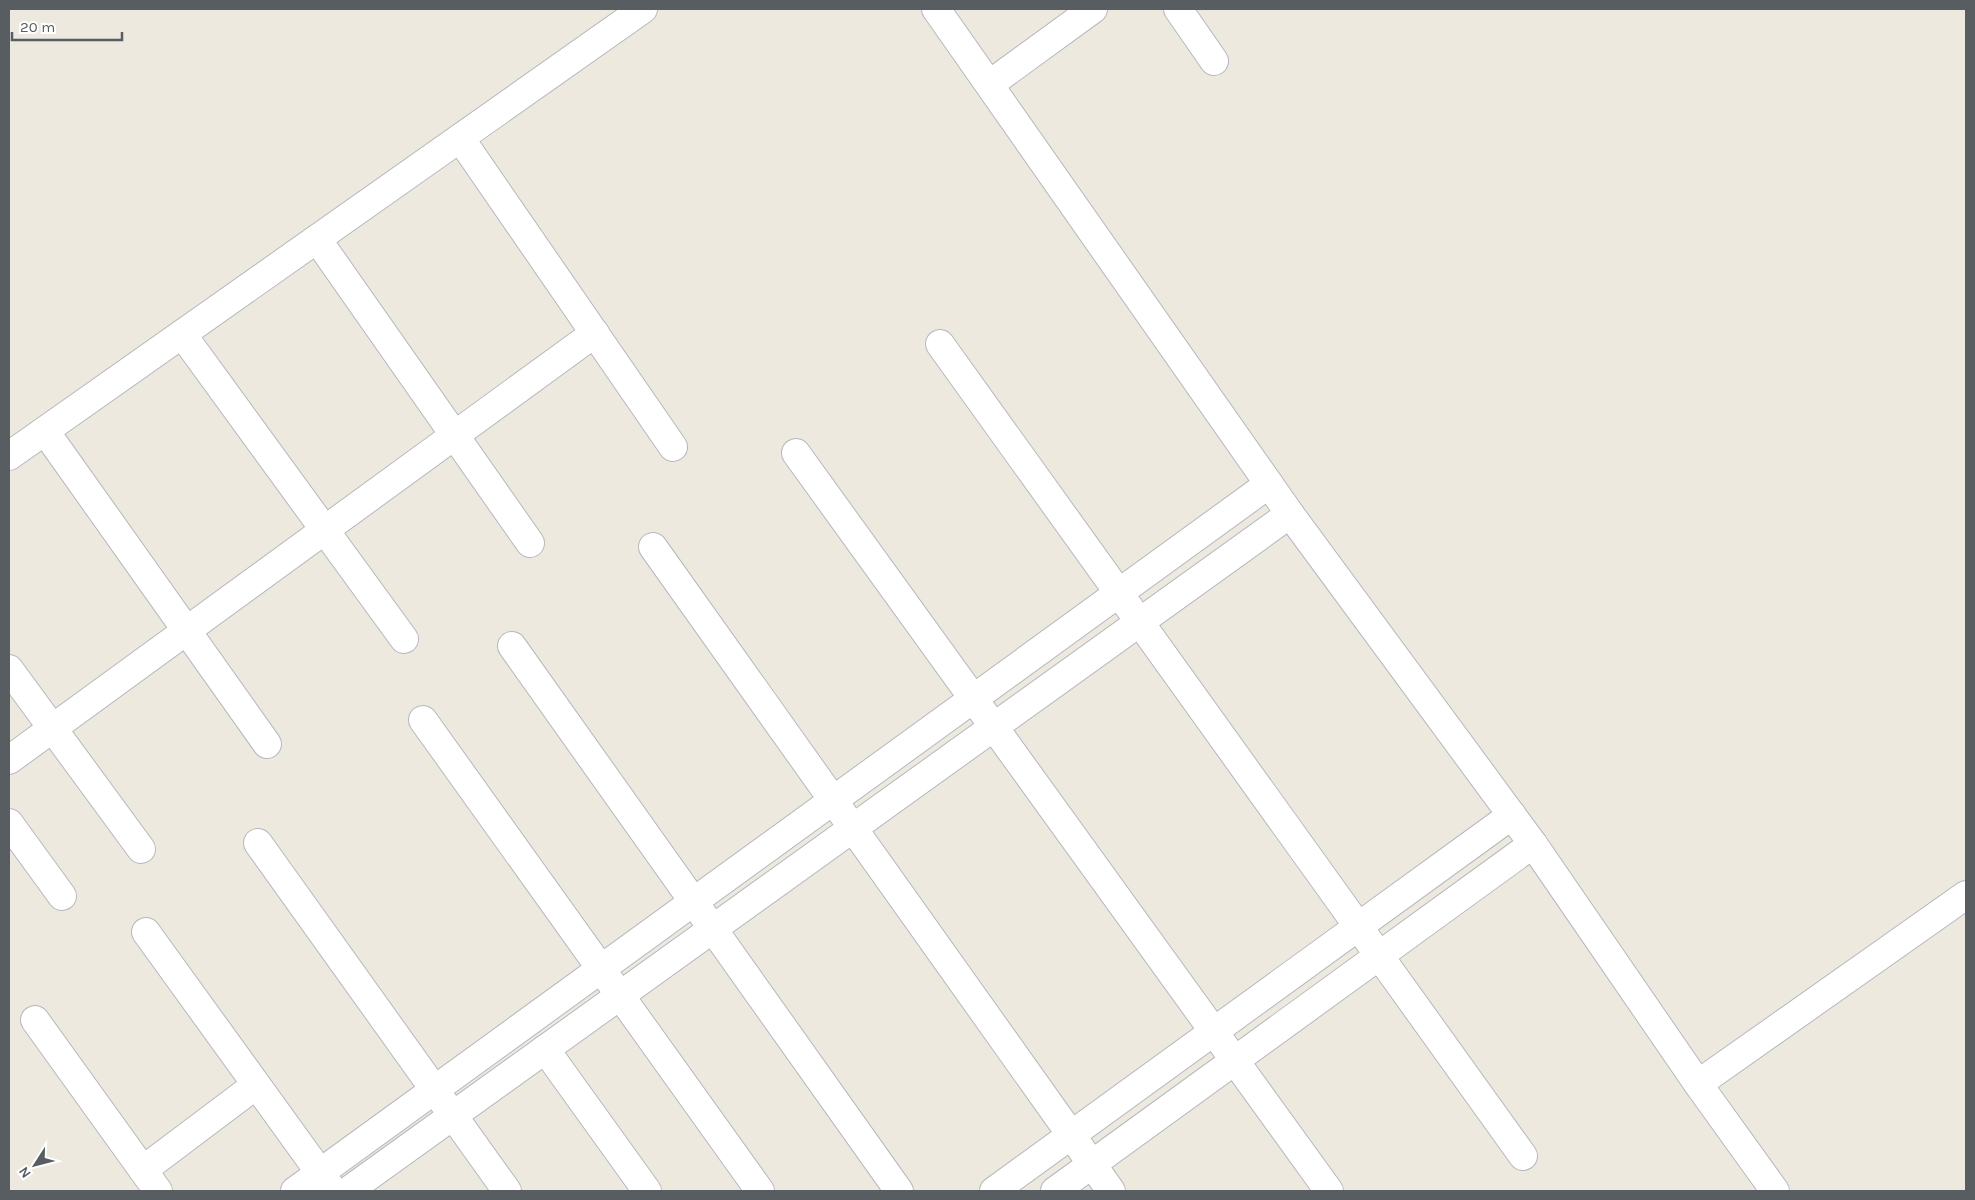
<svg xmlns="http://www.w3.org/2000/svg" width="1975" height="1200" font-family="Karla,sans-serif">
<rect width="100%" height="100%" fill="#ede9df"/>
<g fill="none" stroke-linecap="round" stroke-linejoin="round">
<defs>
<g id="minor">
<polyline points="936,9 1290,514 1533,844 1698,1084 1775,1191"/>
<polyline points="1178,9 1214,61"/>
<polyline points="990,84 1093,9"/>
<polyline points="460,138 673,447"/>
<polyline points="317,239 530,543"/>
<polyline points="182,334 404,639"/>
<polyline points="940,344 1523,1156"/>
<polyline points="45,431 267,744"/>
<polyline points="796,453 1329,1191"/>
<polyline points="9,456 643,9"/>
<polyline points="653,547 1111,1191"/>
<polyline points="512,646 899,1191"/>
<polyline points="9,669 141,849"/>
<polyline points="423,720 760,1191"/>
<polyline points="9,760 595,333"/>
<polyline points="9,823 62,896"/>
<polyline points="258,843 507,1191"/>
<polyline points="146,932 331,1188"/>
<polyline points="35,1020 158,1191"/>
<polyline points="545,1049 647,1191"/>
<polyline points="1698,1084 1966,895"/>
<polyline points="143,1170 256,1085"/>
<polyline points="295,1191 1269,484"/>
<polyline points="348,1191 1290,514"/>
<polyline points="994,1191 1512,815"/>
<polyline points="1055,1191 1533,844"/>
</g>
</defs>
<use href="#minor" stroke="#b5b8bd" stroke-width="30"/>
<use href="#minor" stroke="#fff" stroke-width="28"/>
</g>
<rect width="1975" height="1200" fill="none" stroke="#585d61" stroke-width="20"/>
<g transform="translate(35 1165) rotate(234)" stroke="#ffffff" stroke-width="4" paint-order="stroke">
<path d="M0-4L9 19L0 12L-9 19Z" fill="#585d61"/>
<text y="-8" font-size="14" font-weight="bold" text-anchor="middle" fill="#585d61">N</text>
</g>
<path d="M12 32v8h110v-8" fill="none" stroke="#585d61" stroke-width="2.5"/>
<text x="20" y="32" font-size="15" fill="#585d61" stroke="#ffffff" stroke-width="4" paint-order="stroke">20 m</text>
</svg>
